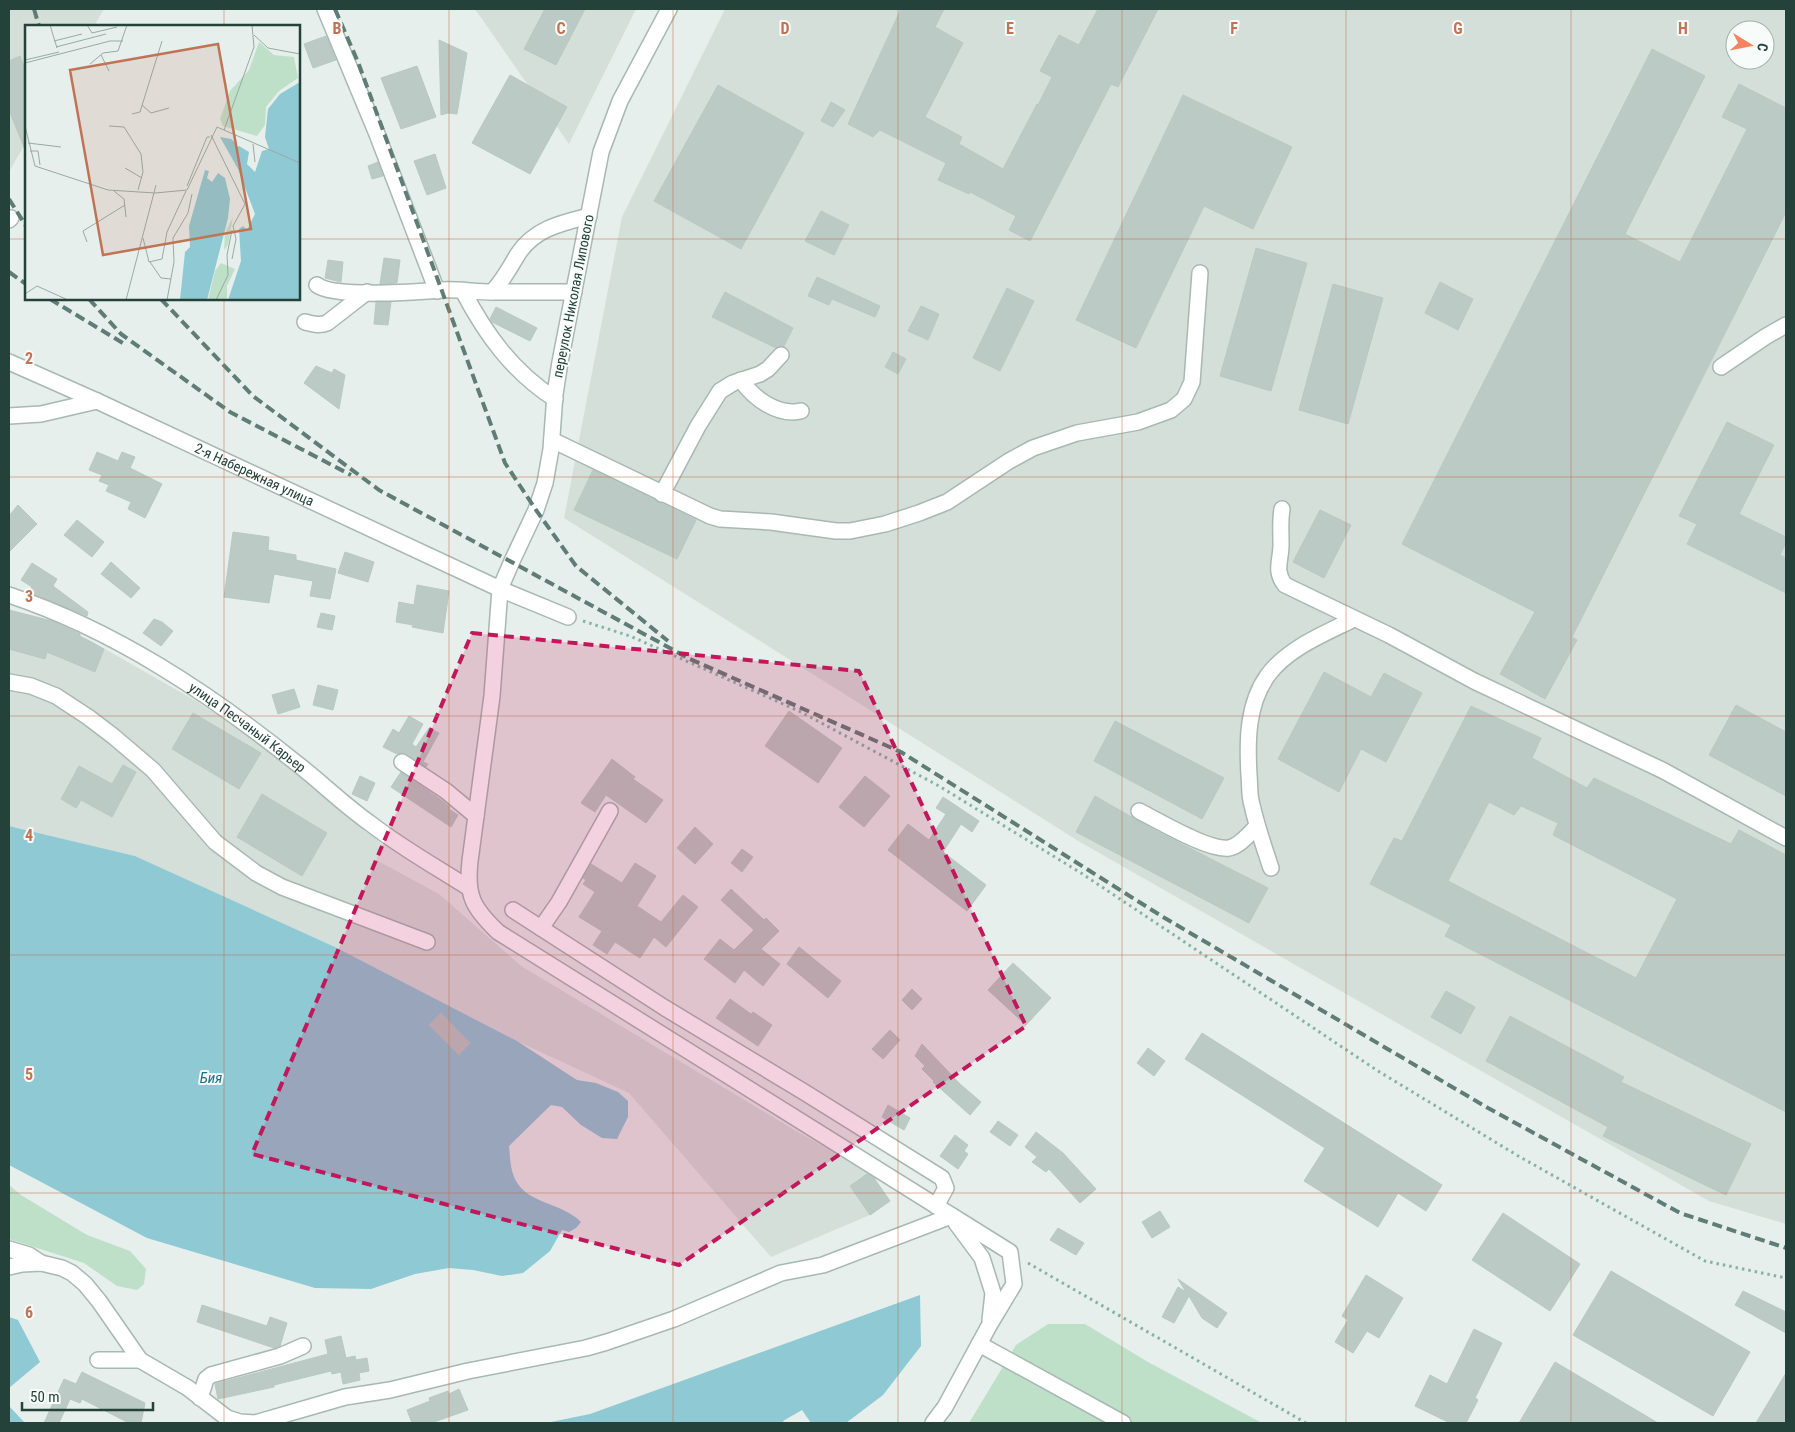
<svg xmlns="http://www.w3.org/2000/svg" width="1795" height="1432" font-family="'Roboto Condensed',sans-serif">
<rect width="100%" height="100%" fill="#e6efeb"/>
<g fill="#d4dfda" fill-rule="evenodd">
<polygon points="9,9 104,9 94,26 26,26 26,142 9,172"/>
<polygon points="475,9 636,9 569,144"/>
<path d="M725,9H1786V1224L1709,1201L1080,842L564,518L622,217ZM1735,30H1765V60H1735Z"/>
<polygon points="9,610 30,616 91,641 196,701 248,735 323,794 383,845 376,860 439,894 521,966 796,1131 870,1172 890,1201 870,1215 771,1257 629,1093 517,1041 335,947 135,856 9,826"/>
</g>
<g fill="#bfe0c8">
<polygon points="9,1185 21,1195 87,1235 130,1251 146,1269 144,1284 137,1290 117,1286 84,1263 9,1239"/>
<polygon points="1048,1324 1085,1324 1148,1362 1262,1423 969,1423 1016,1345"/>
</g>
<g fill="#8ec9d4">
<path d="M9,826L135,856L335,947L517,1041L577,1080L596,1083L618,1092L628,1101V1117L617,1139L602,1138L581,1125L562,1107L551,1105L509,1146C510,1155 510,1165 513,1174C523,1205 561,1201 581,1222L576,1228L569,1232L562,1230L550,1251L523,1273L502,1276L473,1270L449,1268L415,1274L371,1289L315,1288L147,1238L9,1165Z"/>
<polygon points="920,1295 921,1346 883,1395 846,1423 811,1423 802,1410 783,1421 784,1423 546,1423 590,1414"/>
<polygon points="9,1317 18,1320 40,1362 9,1388"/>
<polygon points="9,1406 25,1423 9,1423"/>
</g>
<g fill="#bbcac4" stroke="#b8c9c2" fill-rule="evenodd">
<polygon points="545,9 585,9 556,65 524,49"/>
<polygon points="901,9 944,9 935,27 963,43 925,117 962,137 959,144 1003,169 1037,104 1038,105 1052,77 1040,71 1059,35 1079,45 1098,9 1158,9 1118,87 1111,84 1030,241 1009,230 1016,216 970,192 969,194 938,180 946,163 880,130 873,137 848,124"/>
<polygon points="326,36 336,60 313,68 304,44"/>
<polygon points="439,40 467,53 457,114 448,113 441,115"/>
<polygon points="1652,49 1705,76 1625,234 1680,262 1747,129 1722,117 1739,84 1786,108 1786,212 1572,637 1577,640 1545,699 1500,674 1535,612 1402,544"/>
<polygon points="20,56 26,72 26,152 9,110 9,61"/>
<polygon points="417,66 436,117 401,129 381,78"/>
<polygon points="510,75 567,107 530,174 472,143"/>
<polygon points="718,85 804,133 741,249 654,201"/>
<polygon points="1183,95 1292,147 1253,229 1204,206 1136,348 1076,320"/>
<polygon points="831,102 845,110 833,127 821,121"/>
<polygon points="435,154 446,188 427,195 414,161"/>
<polygon points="378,162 383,176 372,179 368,166"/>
<polygon points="821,211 849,225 834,255 805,241"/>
<polygon points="1256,248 1307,263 1271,391 1220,376"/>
<polygon points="384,258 400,260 397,283 380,284"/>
<polygon points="328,260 343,262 341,282 325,278"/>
<polygon points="817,277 880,306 875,317 832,299 829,305 808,296"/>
<polygon points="1440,282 1473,299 1458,330 1425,313"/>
<polygon points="1333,284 1383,298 1348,424 1299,410"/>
<polygon points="1007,288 1034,301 1000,371 973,358"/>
<polygon points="725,292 793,328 784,346 776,348 712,317"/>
<polygon points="376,302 391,302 388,325 374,324"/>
<polygon points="921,306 939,314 928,340 908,331"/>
<polygon points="496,307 537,328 530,341 492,322 490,319"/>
<polygon points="893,352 906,359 898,374 885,367"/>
<polygon points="316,366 332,373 334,369 345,375 339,409 304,383"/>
<polygon points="1727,422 1774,445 1739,514 1786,537 1786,543 1780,555 1786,558 1786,593 1687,544 1697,524 1679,516"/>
<polygon points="97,452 118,461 122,452 135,457 130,468 162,484 145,518 128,509 131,502 106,491 109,485 99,481 102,475 89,470"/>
<polygon points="593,470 696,520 677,559 574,510"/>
<polygon points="18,505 37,524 9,552 9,516"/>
<polygon points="1320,510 1351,525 1324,578 1293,562"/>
<polygon points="77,520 104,542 92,557 64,535"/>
<polygon points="233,532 269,537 268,550 296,555 296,560 336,569 330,599 310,596 313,581 274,574 269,603 224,597"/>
<polygon points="345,552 374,562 368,582 338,573"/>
<polygon points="111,562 140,588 131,598 101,574"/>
<polygon points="32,563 57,579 53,586 88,612 87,616 29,592 32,587 21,580"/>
<polygon points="417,585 449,591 443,633 412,627 413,625 396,622 399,602 414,605"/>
<polygon points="9,610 52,621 80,634 80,636 104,649 95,672 47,652 45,659 9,649"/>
<polygon points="321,613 335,616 332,630 317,627"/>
<polygon points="154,619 162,622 173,631 161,646 143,633"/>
<polygon points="1324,672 1371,697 1384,673 1422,693 1386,762 1361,749 1339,792 1278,759"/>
<polygon points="318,685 338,690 333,710 313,705"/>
<polygon points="294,689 300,707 278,714 272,695"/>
<polygon points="1736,705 1786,732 1786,796 1709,755"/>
<path d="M1471,706L1541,738L1532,758L1587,788L1594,778L1731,844L1739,830L1786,855V1112L1445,936L1451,925L1370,884L1394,838L1402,841ZM1489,802L1514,815L1521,806L1558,823L1553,835L1677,899L1636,978L1448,881Z"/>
<polygon points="789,711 842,748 818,783 765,746"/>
<polygon points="193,713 261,753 239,789 172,749"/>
<polygon points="409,716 423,724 412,744 416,747 429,728 439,733 423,762 428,764 426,767 407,754 402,753 397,754 383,747 393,729 399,733"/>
<polygon points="1115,721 1224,778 1202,819 1094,761"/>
<polygon points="612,759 635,777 633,779 663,800 646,823 606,795 595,812 581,803"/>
<polygon points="123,765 136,772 112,817 81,800 76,808 61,799 79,766 112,784"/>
<polygon points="401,772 440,799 450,807 449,809 458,815 451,827 391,787"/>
<polygon points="360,776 375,783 367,801 352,794"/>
<polygon points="865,776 890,796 864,827 839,807"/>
<polygon points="262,794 327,833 302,876 237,837"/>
<polygon points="1095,796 1154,830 1268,888 1249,923 1076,832"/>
<polygon points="943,797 979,821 972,832 961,824 943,852 986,885 967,911 888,850 908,824 929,840 946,814 936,808"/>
<polygon points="695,827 713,844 695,864 677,848"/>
<polygon points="742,849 753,857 742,872 731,863"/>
<polygon points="635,863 656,876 637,906 661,922 683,895 698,907 666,947 654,937 640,958 615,942 607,954 593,945 602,931 579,917 595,892 583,884 586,880 583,878 591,864 622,883"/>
<polygon points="731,889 764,920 766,918 779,931 761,949 780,964 763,986 744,970 735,983 704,959 720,939 734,950 754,930 721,900"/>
<polygon points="799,947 841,981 828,998 787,964"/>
<polygon points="1013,963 1051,998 1026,1025 988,990"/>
<polygon points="912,989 922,999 912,1010 902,1000"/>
<polygon points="1446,991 1475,1007 1461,1034 1431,1017"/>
<polygon points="730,999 751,1014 753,1012 772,1025 758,1046 716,1018"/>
<polygon points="441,1013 470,1043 459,1055 429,1025"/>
<polygon points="1510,1016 1624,1077 1621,1082 1751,1144 1726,1195 1603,1136 1608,1127 1486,1061"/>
<polygon points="890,1030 900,1040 883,1059 872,1049"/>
<polygon points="1202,1033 1442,1185 1426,1211 1398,1193 1378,1227 1304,1181 1325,1148 1185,1059"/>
<polygon points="922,1044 960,1084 981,1102 970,1115 933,1082 934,1081 922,1069 925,1066 915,1056"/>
<polygon points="1148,1048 1165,1061 1154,1076 1137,1063"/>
<polygon points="888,1105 910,1118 904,1130 882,1117"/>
<polygon points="998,1121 1018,1135 1010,1146 990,1132"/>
<polygon points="1036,1132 1063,1153 1096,1189 1080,1203 1049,1169 1046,1172 1032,1162 1037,1157 1025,1147"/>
<polygon points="955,1135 968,1145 964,1151 968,1154 958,1169 940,1156"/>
<polygon points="867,1174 874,1178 890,1201 870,1215 850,1186"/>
<polygon points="1160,1211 1170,1227 1152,1238 1142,1222"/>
<polygon points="1503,1213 1580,1264 1550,1311 1472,1260"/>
<polygon points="1058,1228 1084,1243 1076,1255 1050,1240"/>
<polygon points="1611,1271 1750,1352 1713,1416 1573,1335"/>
<polygon points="1366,1275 1403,1298 1379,1338 1367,1331 1353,1353 1335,1342 1348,1320 1342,1316"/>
<polygon points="1178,1279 1227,1313 1217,1328 1202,1318 1189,1296 1174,1323 1162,1317 1178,1287 1186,1292"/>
<polygon points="1743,1291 1786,1312 1786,1333 1735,1305"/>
<polygon points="202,1305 267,1326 270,1317 287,1323 280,1346 274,1348 197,1322"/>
<polygon points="1474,1329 1502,1343 1475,1398 1478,1400 1466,1423 1450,1423 1415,1406 1430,1375 1447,1384"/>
<polygon points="341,1336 346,1358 355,1356 356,1360 367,1358 369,1371 359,1373 360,1380 343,1384 341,1372 332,1374 331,1371 274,1385 274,1387 218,1399 215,1384 328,1354 325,1340"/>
<polygon points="1555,1362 1658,1423 1519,1423"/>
<polygon points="82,1372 145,1403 141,1423 127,1422 82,1399 80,1403 70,1399 59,1423 44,1423 64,1379 76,1384"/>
<polygon points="1786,1373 1786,1423 1756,1423"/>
<polygon points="459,1389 468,1410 431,1423 412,1423 407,1410 430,1401 429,1398 448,1391 449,1394"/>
</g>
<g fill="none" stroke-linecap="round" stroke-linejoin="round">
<defs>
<g id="minor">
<polyline points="325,9 377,134 437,291"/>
<path d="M669,9L620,101L601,152L560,362L555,394L551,449L545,483L536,510L512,561L500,589L492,696L470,861C466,896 473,908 498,932L1010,1252L1014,1284L990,1324L945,1407L933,1423"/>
<polyline points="9,220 11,218"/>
<path d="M317,285C333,298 418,292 441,290C458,289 475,292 492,292C503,281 510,267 518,254C534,229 561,223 589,216"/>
<path d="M463,291C486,335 513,372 555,399"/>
<polyline points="492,292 574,292"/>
<path d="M305,322C313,324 319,326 327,323L367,292"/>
<path id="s1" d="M9,362L97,401L500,589L568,617"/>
<polyline points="1721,367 1765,337 1786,325"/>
<path d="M741,380C754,399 778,416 801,411"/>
<polyline points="9,416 41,414 97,401"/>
<polyline points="552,440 710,516 720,519 771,522 836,531 850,531 885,524 919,513 947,502 1009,461 1033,448 1077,433 1138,422 1171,410 1184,399 1192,382 1200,273"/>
<polyline points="662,494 698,426 720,391 733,383 760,374 768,369 781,355"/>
<path d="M1282,509C1280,521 1281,531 1281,542C1282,559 1273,570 1285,585L1389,635L1474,681L1664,771L1786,838"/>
<path id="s2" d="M9,595C114,630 209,693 295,762C321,782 344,805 371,824C402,848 436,867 469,888"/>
<polyline points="9,682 31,686 56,696 88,717 113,736 153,770 215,842 256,873 282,887 427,942"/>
<polyline points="402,762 446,791 476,816"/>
<path d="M1139,811C1159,821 1209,851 1229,848C1240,846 1250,833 1257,826"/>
<path d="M1271,868C1264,847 1257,827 1252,805C1249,796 1250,785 1249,775C1247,741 1247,704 1268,675C1288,648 1324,634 1354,619"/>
<polyline points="513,910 665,1008 804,1092 942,1178 946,1188 936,1206"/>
<polyline points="541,928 559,902 610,811"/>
<polyline points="956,1223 982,1258 993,1293 990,1320"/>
<polyline points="9,1249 29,1255 41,1263"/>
<polyline points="9,1267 22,1264 41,1263 62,1268 72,1273 85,1284 99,1301 140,1360 188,1388 227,1418 240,1422 255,1423 345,1397 390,1390 468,1371 586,1348 607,1342 674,1319 781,1273 823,1265 951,1216"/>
<polyline points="979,1344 1123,1423"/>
<polyline points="98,1360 140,1360"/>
<polyline points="200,1398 206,1379 211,1375 280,1356 303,1346"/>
</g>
</defs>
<use href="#minor" stroke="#a8b8b2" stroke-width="18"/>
<g stroke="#86b3a5" stroke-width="3" stroke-dasharray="2.5 4" stroke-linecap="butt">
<polyline points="583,621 630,636 799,711 939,786 1081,873 1378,1071 1520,1157 1705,1261 1786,1278"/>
<polyline points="1028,1263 1306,1423"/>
</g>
<use href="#minor" stroke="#fff" stroke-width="15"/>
<g stroke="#5f7d75" stroke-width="4" stroke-dasharray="10 5" stroke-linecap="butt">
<polyline points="34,9 39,26"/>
<polyline points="335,9 358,62 505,463 536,510 576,566 668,641"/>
<polyline points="9,199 26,226"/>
<polyline points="9,272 26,284"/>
<polyline points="50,299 126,345"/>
<polyline points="89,299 121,334 230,412 351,475"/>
<polyline points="161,299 253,396 379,490 690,659 901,752 1163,917 1488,1108 1680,1213 1786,1248"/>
</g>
</g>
<path fill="#c2185b" fill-opacity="0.2" stroke="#c2185b" stroke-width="4" stroke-dasharray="10 6" stroke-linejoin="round" d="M472,633L859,671L1026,1026L679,1265L252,1154Z"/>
<path fill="none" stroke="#c07456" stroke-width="1" stroke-opacity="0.55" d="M224,9V26M449,9V1423M673,9V1423M898,9V1423M1122,9V1423M1346,9V1423M1571,9V1423M9,239H26M299,239H1786M224,299V1423M9,477H1786M9,716H1786M9,955H1786M9,1193H1786"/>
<g text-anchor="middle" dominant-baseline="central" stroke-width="4" stroke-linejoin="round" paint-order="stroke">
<g font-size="14" fill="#24423a" stroke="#f7fbf9">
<text transform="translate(573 296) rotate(-79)">переулок Николая Липового</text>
<text stroke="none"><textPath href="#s1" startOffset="270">2-я Набережная улица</textPath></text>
<text stroke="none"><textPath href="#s2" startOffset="274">улица Песчаный Карьер</textPath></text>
</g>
<g font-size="15" font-style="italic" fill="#1c6f80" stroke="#f7fbf9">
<text x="211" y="1078">Бия</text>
</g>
</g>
<g transform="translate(25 25)">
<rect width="275" height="275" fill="#e6efeb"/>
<path d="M234,17L249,30L269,32L273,53L254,66L241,82L240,100L232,111L198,101L195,94L205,66L224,45ZM208,192L203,220L199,225L200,208ZM196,238L210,244L202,261V275H183L190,246Z" fill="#bfe0c8"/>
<path d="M275,57V275H203L216,236L214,204L218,201L222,205L230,189L213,144L195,112L206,114L212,119L210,123L214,121L224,127L222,139L230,147L237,126L244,124L240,112L243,84L255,69ZM180,145L184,146L182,153L187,157L193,148L200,153L205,174L203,193L182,275H155L160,227L165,222L164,201Z" fill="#8ec9d4"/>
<path fill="none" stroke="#98aaa4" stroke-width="1" d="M25,0L32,23M62,0L67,8L92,2M229,10L243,23L275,29M29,16L57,9M31,22L81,9M76,30L84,46M0,35L34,27M0,38L85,16H98M65,39L78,28L93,26L102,0M117,80L126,88L144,83M107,89L115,87L137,16M0,101L10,141L83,165L130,168L162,165L192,102L275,138M84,101L99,102L116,129L118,147L113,165M199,105L229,22L227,0M186,110L220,179L208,201L211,214L207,234M3,118L36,122M228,119L230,137M5,126H13L15,140M100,143L117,153M162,161L182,112H185M89,166L99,174L101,192M118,213L124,237L137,234L142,207L161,166M62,217L58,206L100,180M125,237L136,253L146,254M0,269L12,261L43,275M101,275L131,160M142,275L149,237L148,213L163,188L167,169M191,275L203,250L202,230L207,205"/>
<path fill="#c07456" fill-opacity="0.15" stroke="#c07456" stroke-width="2.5" d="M193,19L226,204L78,230L45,45Z"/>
<rect width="275" height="275" fill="none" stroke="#24423a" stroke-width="2.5"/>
</g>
<g font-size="16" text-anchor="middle" font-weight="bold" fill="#c07456" stroke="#f7fbf9" stroke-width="4" stroke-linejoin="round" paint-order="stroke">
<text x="337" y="34">B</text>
<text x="561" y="34">C</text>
<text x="785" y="34">D</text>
<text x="1010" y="34">E</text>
<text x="1234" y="34">F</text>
<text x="1458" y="34">G</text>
<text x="1683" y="34">H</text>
<text x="29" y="364">2</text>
<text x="29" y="602">3</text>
<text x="29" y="841">4</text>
<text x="29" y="1080">5</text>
<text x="29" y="1318">6</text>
</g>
<rect width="1795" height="1432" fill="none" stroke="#24423a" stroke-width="20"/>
<g transform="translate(1750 45) rotate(100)"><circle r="24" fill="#f7fbf9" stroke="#a3b1ad"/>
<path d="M0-4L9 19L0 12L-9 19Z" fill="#f4845f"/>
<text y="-8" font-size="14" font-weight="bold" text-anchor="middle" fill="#24423a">С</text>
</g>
<path d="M22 1402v8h131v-8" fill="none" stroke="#24423a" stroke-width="2.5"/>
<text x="30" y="1402" font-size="15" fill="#24423a" stroke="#f7fbf9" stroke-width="4" paint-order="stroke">50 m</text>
</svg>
